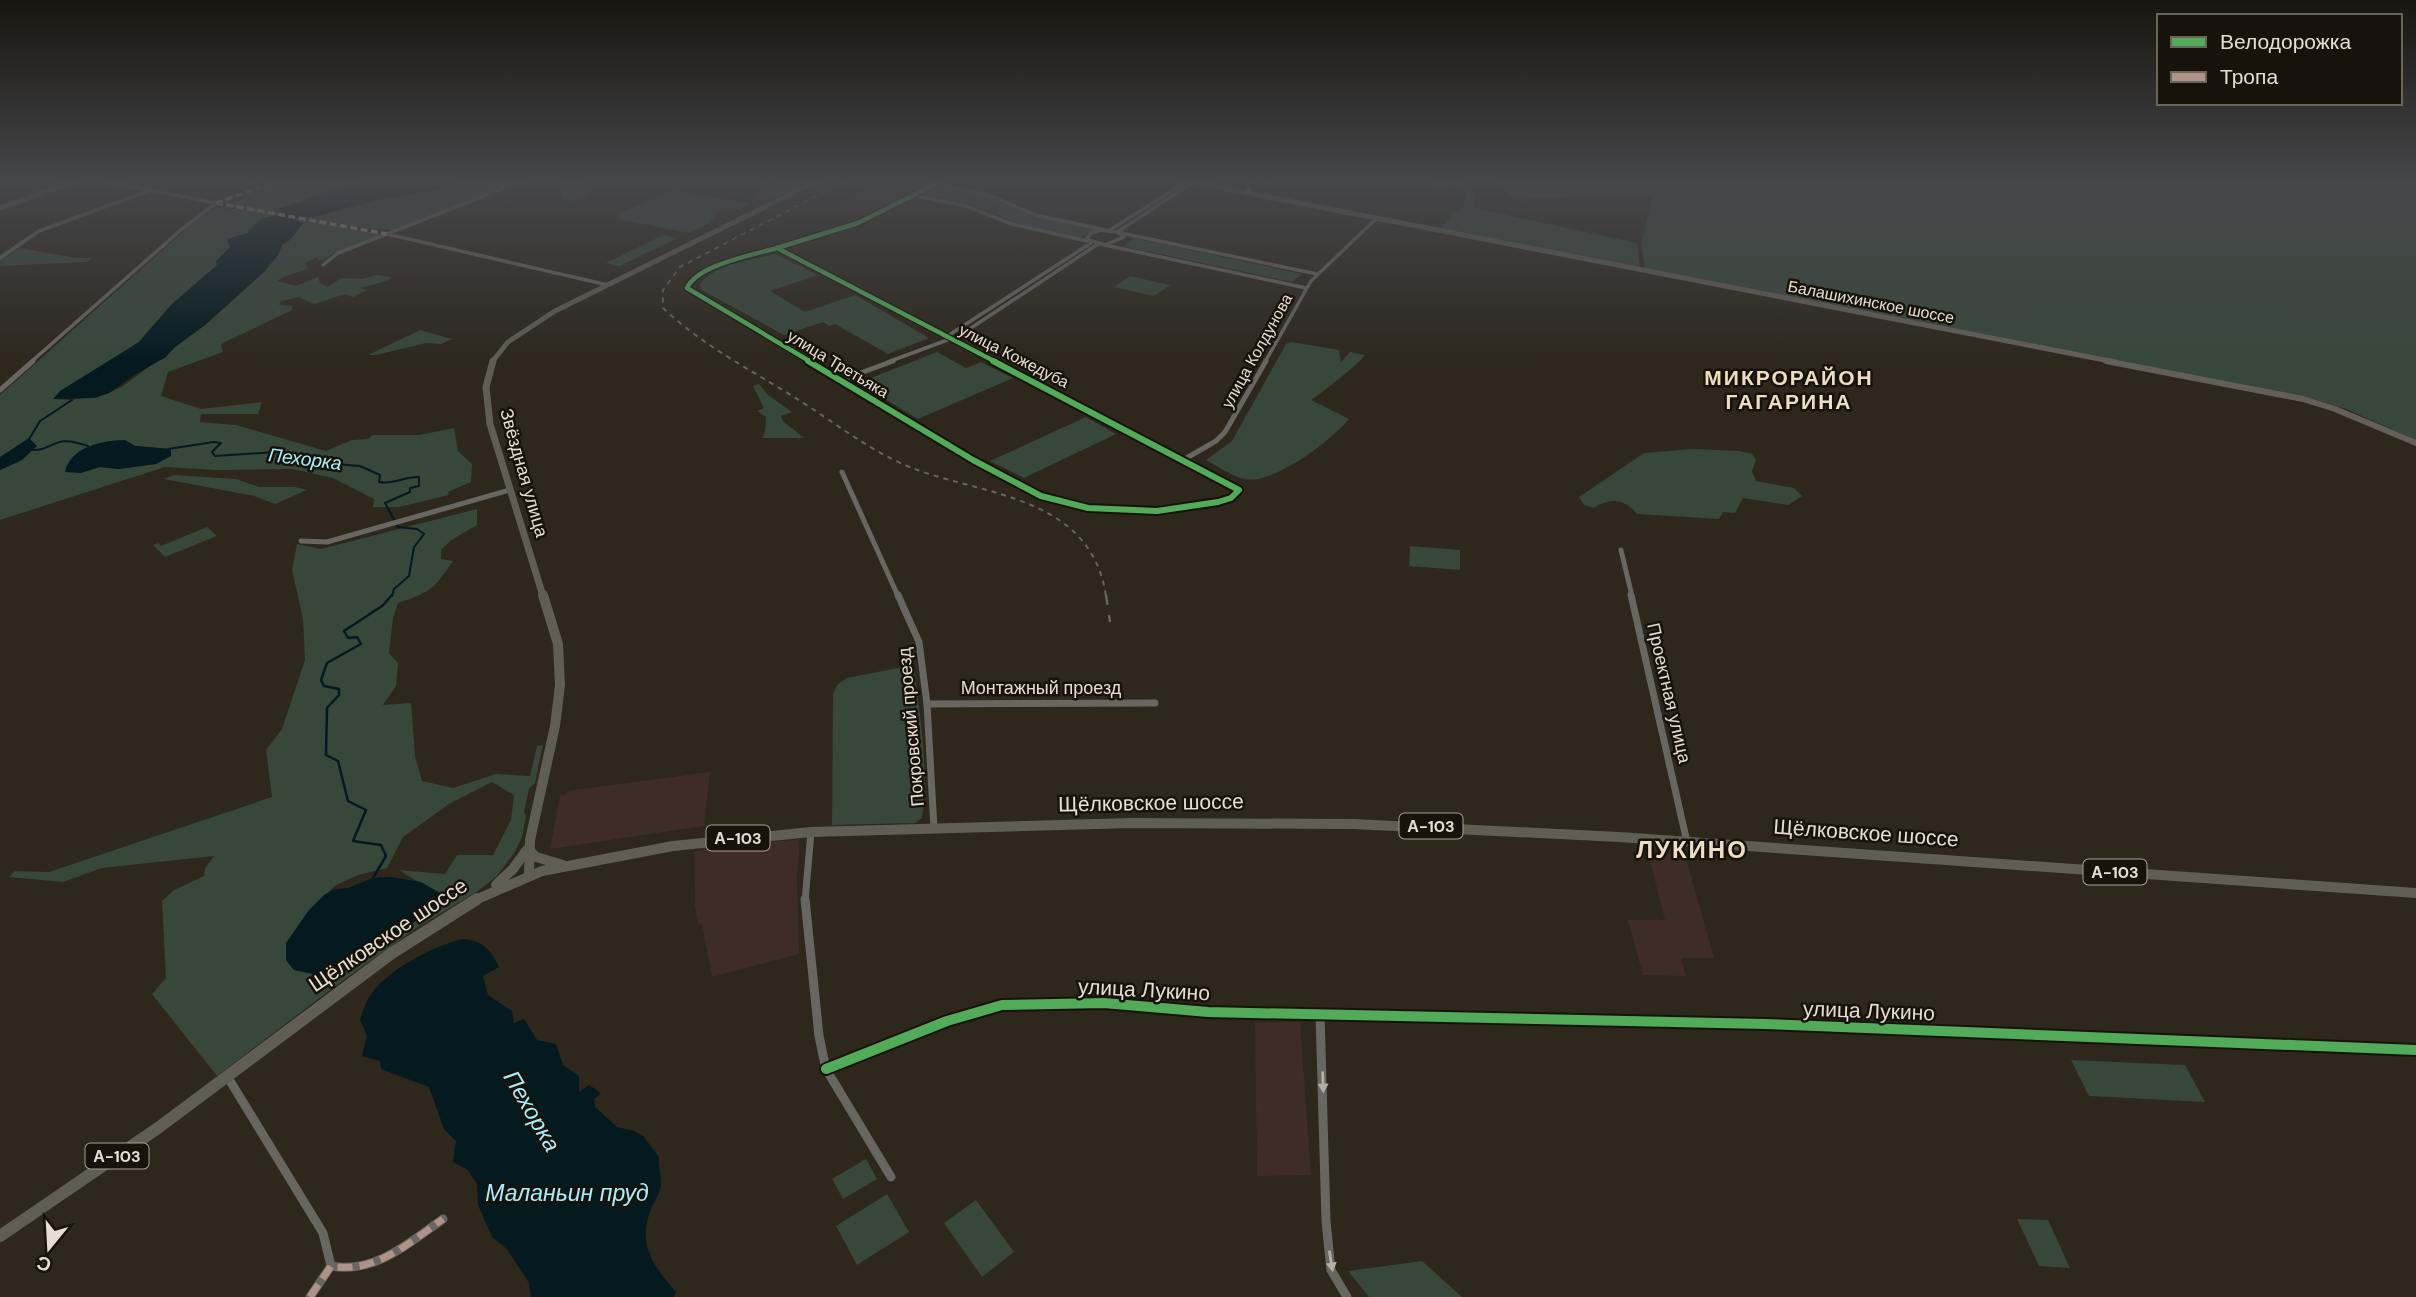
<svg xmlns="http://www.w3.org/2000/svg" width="2416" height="1297" font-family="'DM Sans',sans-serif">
<rect width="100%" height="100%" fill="#2d271c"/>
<g fill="#3d2d25">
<polygon points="878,184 913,191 869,214 834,206"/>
<polygon points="710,772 704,826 550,849 560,795 566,794 567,791"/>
<polygon points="800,839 797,876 799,954 712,977 702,924 699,925 695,907 694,851"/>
<polygon points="1648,852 1685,855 1714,958 1681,958 1686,976 1643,975 1628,920 1665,920"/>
<polygon points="1255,1022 1300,1022 1311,1175 1257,1176"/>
</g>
<g fill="#37473a" fill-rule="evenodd">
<path d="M281,182H362L286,206L282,213L256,222L247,233L229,241L231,247L216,261L217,265L171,305L139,342L54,399L72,400L109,393L123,386L205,325L264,272L278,255L282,245L289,241L302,223L292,219L318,216L375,200L444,189L459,182H516L392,230L337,225L382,234L330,255L322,260H317L318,257L305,263L308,268L305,270L285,276L277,281L296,286L318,277L320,283L328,287L341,278L363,279L376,275L391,277L389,280L360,288L367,290L353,297L345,294L314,304L299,297L281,301L279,305L292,306V310L225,342L221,345L223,352L168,372L161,396L201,409L262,402L258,414H201L200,422L236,425L326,451L352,440L368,439L373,435H419L454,428L458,451L472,464L471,482L448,492L449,495L399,507H373L374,499L333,478L292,469L216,470L165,467L0,520V470L22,460L30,450L20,445L0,457V395L194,222L215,208L250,210L228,205L249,196L243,195ZM125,440L135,446L171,449L156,464L119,469L100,467L78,453C93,442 108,441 125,440Z"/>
<polygon points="568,182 585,183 587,196 573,201 562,199 561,186"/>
<polygon points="782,182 807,182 770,200 749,199"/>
<polygon points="1439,182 1458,182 1474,194 1474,208 1637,243 1640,268 1441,229 1453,213 1464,206 1467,195 1454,184 1442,189 1430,187"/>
<polygon points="1496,182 2416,182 2416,440 2346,409 2313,399 1645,269 1641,244 1653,195 1519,199 1512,197"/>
<polygon points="942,186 993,198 1035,216 1095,229 1079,238 1024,226 970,204 925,195"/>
<polygon points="673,191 750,203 741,209 721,208 708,224 689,233 622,220 617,217 621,213"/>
<polygon points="663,235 677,238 620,266 606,263"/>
<polygon points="1134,238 1302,274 1292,282 1123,246"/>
<polygon points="20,248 75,258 92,258 86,262 0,266 0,260"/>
<path d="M775,254L818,275L770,291L805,312L855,295L929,338L888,354L835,324L829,326L823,322L784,335L702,290L700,285C713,264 752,260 775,254Z"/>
<polygon points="1130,276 1170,285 1154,296 1114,287"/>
<polygon points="420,330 452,339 441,344 426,343 376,355 368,355"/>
<path d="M1291,342L1339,350L1341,362L1350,352L1365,355C1360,363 1322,393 1311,400L1349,419C1332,440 1272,486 1244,479C1231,476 1217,466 1206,460L1232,441L1286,344Z"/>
<polygon points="937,352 966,368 981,362 1013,378 918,419 863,386 866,380"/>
<polygon points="759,384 768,395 792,412 781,416 783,421 804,438 762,438 765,432 766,417 757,411 764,408 753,386"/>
<polygon points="1086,417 1116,434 1024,478 990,461"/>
<path d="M1692,449L1739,451L1752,454L1756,460L1752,471L1756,481L1794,488L1802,496L1788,505L1743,498L1735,513L1723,512L1719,519L1637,514C1625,499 1610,497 1594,508L1584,505L1579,497L1644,453Z"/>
<polygon points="174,475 236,479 259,487 295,487 307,490 275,504 254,496 164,479"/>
<path d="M477,509V525L450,541L441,550V559L453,561C434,589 431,592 398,603L393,618L389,653L398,663L396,686L383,705L411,703L415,756L422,781L453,788L496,774L530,776L537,746L543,745L535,783L529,789L524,811L526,816L522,837L515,852L496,877L478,891L415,929L334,987L217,1076L152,994L166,978L162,901L174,890L204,876L205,868L214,856L102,868L63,882L9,877L15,871L49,872L272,797L266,750L282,729L305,660L303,619L292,570L297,544L321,549ZM492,782L514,795L511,820L493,855H457L445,874L399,870L436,893L448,896L446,902L376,947L365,962L324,976L294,970L286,960V943L309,910L336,885L358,875L387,868L403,837L449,804Z"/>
<polygon points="207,527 217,536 165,557 153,545 158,543 161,546"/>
<polygon points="1410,546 1460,550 1460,570 1409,566"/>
<path d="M908,666L914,668C920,716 929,770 922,818L915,823L832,825L833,694L838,684L847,678Z"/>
<polygon points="2071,1060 2185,1065 2205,1102 2089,1096"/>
<polygon points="866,1159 877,1179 843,1199 832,1179"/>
<polygon points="887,1194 909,1232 857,1265 836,1226"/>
<polygon points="976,1200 1014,1252 982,1277 944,1223"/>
<polygon points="2017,1219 2048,1220 2070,1268 2039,1266"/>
<polygon points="1422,1261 1462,1297 1369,1297 1348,1271"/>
</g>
<g fill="#041a1f">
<path d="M362,182H459L444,189L375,200L318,216L293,218L303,223L292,238L282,245L278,255L264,272L205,325L175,347L166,357L136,374L109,393L95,398L53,399L60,391L139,342L171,305L217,265L216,261L230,247L227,239L247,233L263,218L281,214L276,210C285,204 295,206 303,200Z"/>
<polygon points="29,438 37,446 22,460 0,470 0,457"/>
<path d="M125,440L135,446L171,449V456L156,464L119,469L100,467L81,473L65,472C71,446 102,441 125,440Z"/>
<polygon points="391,877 421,882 449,898 376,947 365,962 324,976 294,970 286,960 286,943 309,910 324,895 335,889 348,888 373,878"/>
<path d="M462,939C482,940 491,949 499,967L483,976L488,995L512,1011L514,1023L524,1019L537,1040L556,1044L563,1065L579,1076V1092L589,1085L601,1093L594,1099L595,1107L617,1127L634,1131L643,1136L659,1157C658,1167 661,1174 661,1184C661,1191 654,1202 651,1209C637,1244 653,1266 676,1292L674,1297H531L529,1283L507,1249L492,1237L478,1205L477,1184L468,1170L453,1162L456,1141L444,1129L429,1087L381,1069L380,1061L362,1056L367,1036L360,1020C362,1013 365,1005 368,999C384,971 432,947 462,939Z"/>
</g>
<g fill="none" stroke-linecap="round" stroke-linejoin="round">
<g stroke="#041a1f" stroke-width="2">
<polyline points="28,441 40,421 72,400"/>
<path d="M168,449L214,442L221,443L212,452L215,456L276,452L335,464L360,466L380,475L379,482C394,485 405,476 419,477V486L410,488V492L385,503L398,527L417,529L424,534L414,547L409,576L394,589L392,596"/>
<path d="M30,450C57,451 51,433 88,446"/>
</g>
<polyline stroke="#041a1f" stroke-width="2.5" points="373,878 386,856 381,845 353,841 366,810 348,801 338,761 326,755 327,708 339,695 339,689 324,686 321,680 327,663 361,644 357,637 348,638 344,631 382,606 392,595"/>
<g stroke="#686661" stroke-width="3.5">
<polyline points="107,182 216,203"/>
<polyline points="936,184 991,196 1036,215 1106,230"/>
<polyline points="913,195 966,206 1012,224 1087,241"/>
<polygon points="1101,230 1117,232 1124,237 1105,245 1086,239 1091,233"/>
<polyline points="1110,230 1186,182"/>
<polyline points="1117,232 1194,182"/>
<polyline points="1121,233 1317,274"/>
<polyline points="387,234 608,285"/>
<polyline points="1105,245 1306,288"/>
<polyline points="777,248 996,362"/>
<path d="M777,248C753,255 697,265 687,288L811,362"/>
<polyline points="777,248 858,223 940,182"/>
<polyline points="0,258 39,231 151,190"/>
<polyline points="323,265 338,253 520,182"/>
<polyline points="946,337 1091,243"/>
<polyline points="953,340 1098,244"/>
<polyline points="31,362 182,229 216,203"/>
<polyline points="888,362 950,339"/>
<polyline points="1265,362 1311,281 1377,218"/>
</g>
<g stroke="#686661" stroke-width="5">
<polyline points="808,361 973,460 1041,496 1088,508 1157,511 1218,502 1231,498 1239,490 993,361"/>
<polyline points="839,381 893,361"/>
<polyline points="0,390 33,361"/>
<polyline points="1183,460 1216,441 1225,432 1266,361"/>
<polyline points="842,472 898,596"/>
<polyline points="301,541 327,542 510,490"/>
<polyline points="1621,550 1632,596"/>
</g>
<g stroke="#686661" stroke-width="7">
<polyline points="898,595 919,642 927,704 934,828"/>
<polyline points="1631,595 1687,842"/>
<polyline points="927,704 1155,703"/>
<polyline points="805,901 811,832"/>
</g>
<g stroke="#686661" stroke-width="9">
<polyline points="805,899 819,1036 826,1069 891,1177"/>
<polyline points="1320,1014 1326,1221 1331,1270 1347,1297"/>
<polyline points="826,1069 947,1021 1002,1005 1104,1003 1208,1012 1765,1024 2416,1050"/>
<polyline points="227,1076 323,1233 331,1266"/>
<path d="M310,1297L331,1266C375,1274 409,1243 443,1219"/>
</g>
<g stroke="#635e58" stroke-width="5">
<polyline points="1191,182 2115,362"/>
<polyline points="0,208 74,182"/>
</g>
<polyline stroke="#635e58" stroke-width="6" points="2106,361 2303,399 2335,409 2416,443"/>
<polyline stroke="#605d53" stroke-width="5" points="492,362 508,342 555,311 815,182"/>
<polyline stroke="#605d53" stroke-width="7" points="493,361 486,387 490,424 543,596"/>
<g stroke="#605d53" stroke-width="10">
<polyline points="528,849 536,857 563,865"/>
<polyline points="529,875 530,840 555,726 560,685 558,644 543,595"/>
<polyline points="496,885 513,869 526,851"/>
<polyline points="473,901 542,871 673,846 811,832 1132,823 1353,824 1619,837 2416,893"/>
</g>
<polyline stroke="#605d53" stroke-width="12" points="0,1236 158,1128 392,953 477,899"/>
<path stroke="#68645d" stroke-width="2" stroke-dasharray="5 5" stroke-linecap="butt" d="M843,182L680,267L663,290V308C702,345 749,369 794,397C833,421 869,451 912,468C961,487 1023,492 1066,525C1089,543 1102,568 1106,596"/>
<polyline stroke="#68645d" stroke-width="2.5" stroke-dasharray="10 10" stroke-linecap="butt" points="1106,595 1110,622"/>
<g stroke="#af9288" stroke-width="3.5" stroke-dasharray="7 3.5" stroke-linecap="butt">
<polyline points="1248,193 1250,182"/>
<polyline points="216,203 387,234"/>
<polyline points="216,203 276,182"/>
</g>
<path stroke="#af9288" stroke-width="7" stroke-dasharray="15 7" stroke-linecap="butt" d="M310,1297L331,1266C375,1274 409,1243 443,1219"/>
<defs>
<g id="cycleway-far2">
<polyline points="777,248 996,362"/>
<path d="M777,248C753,255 697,265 687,288L811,362"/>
<polyline points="777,248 858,223 940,182"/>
</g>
<polyline id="cycleway-far1" points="808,361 973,460 1041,496 1088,508 1157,511 1218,502 1231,498 1239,490 993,361"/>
<polyline id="cycleway" points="826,1069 947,1021 1002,1005 1104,1003 1208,1012 1765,1024 2416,1050"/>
</defs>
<use href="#cycleway-far2" stroke="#18130a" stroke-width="7"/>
<use href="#cycleway-far1" stroke="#18130a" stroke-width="10"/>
<use href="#cycleway" stroke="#18130a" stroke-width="14"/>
<use href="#cycleway-far2" stroke="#51ab58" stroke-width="4.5"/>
<use href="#cycleway-far1" stroke="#51ab58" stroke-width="6"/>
<use href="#cycleway" stroke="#51ab58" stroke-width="10"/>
</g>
<defs><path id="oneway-solid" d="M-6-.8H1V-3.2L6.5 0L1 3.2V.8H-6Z" transform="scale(1.75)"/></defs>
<g fill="#b4aea5">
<use href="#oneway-solid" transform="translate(1323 1082) rotate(88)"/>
<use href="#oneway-solid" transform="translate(1331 1261) rotate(81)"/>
</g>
<linearGradient id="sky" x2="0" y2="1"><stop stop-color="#19150f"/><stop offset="0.5" stop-color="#46474b"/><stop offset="1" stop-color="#46474b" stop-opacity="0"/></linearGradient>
<rect width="2416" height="363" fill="url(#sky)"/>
<g text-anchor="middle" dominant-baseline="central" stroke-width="5" stroke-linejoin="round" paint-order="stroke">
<g font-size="16" fill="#e6ded2" stroke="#18130a">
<text transform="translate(1871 302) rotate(11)">Балашихинское шоссе</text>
<text transform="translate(1257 351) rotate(-61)">улица Колдунова</text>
<text transform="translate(1014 356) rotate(27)">улица Кожедуба</text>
<text transform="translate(838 364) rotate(31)">улица Третьяка</text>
</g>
<g fill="#18130a" stroke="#a8a196" stroke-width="2">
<rect x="1399.5" y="813.5" width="63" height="25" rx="5"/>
<rect x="706.5" y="825.5" width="63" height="25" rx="5"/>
<rect x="2083.5" y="859.5" width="63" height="25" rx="5"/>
<rect x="85.5" y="1143.5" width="63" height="25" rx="5"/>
</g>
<g font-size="16" font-weight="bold" fill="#e6ded2">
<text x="1431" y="826">А-103</text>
<text x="738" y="838">А-103</text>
<text x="2115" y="872">А-103</text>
<text x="117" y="1156">А-103</text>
</g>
<g font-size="18" fill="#e6ded2" stroke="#18130a">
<text transform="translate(524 473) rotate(74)">Звёздная улица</text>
<text x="1041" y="688">Монтажный проезд</text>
<text transform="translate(1669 693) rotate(77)">Проектная улица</text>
<text transform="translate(911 727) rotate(-95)">Покровский проезд</text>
</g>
<g font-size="19" font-style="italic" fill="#a6efff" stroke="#18130a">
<text transform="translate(305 459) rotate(7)">Пехорка</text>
</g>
<g font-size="21" font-weight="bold" letter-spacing="2" fill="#ecddc3" stroke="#18130a">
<text x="1789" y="378">МИКРОРАЙОН<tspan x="1789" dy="24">ГАГАРИНА</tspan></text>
</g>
<g font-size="21" fill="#e6ded2" stroke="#18130a">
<text transform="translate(1151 803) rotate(-1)">Щёлковское шоссе</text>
<text transform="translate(1866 833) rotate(4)">Щёлковское шоссе</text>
<text transform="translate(388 935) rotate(-34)">Щёлковское шоссе</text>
<text transform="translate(1144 990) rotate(3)">улица Лукино</text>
<text transform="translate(1869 1011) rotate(2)">улица Лукино</text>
</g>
<g font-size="23" font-style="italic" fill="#a6efff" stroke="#18130a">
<text transform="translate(532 1111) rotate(60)">Пехорка</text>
<text x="567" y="1193">Маланьин пруд</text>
</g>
<g font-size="24" font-weight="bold" letter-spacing="2" fill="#ecddc3" stroke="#18130a">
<text x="1692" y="849">ЛУКИНО</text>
</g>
</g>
<rect x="2157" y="14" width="245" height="91" fill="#18130a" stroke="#6a645a" stroke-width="2"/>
<rect x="2171" y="37" width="35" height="10" fill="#51ab58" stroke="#6a645a" stroke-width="2"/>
<text x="2220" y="49" font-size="21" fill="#e6ded2">Велодорожка</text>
<rect x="2171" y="72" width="35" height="10" fill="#af9288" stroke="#6a645a" stroke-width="2"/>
<text x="2220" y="84" font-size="21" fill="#e6ded2">Тропа</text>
<g transform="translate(49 1248) rotate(198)" stroke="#18130a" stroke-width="5" paint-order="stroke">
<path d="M0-5L12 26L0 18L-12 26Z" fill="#e6ded2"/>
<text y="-10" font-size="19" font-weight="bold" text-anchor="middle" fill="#e6ded2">С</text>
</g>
</svg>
